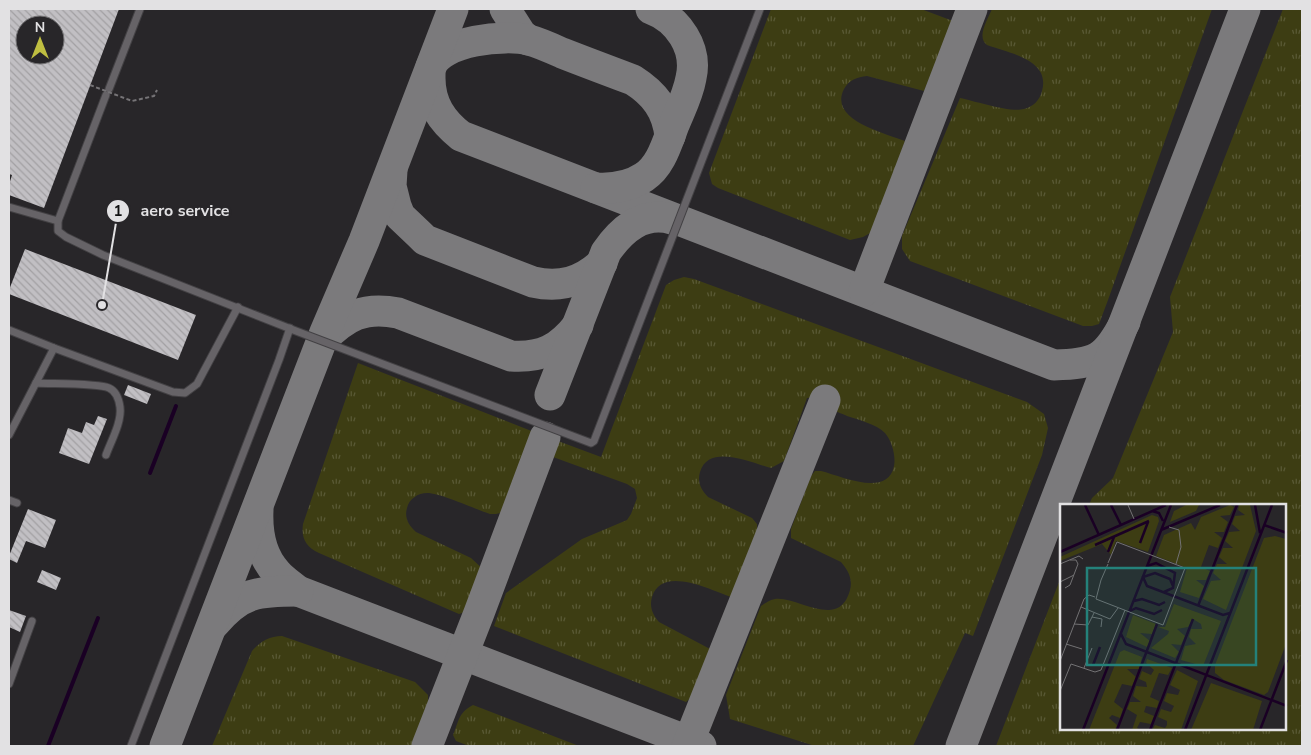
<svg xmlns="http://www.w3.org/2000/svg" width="1311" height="755" font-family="'Nunito Sans',sans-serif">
<defs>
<pattern id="grass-tufts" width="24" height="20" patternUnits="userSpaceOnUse" patternTransform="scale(1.25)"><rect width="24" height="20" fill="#3d3d13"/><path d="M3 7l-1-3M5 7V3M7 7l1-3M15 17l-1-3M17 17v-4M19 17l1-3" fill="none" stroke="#595935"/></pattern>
<pattern id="building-back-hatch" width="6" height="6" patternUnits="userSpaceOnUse" patternTransform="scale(1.25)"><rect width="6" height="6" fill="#c1bfc3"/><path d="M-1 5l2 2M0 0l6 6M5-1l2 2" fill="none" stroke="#a2a0a3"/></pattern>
</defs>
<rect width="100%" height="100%" fill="#282629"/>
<g fill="url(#grass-tufts)">
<path d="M771,9H921L953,21L924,91L867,76C857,77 849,80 844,89C828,120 885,133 905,141L872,232L863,237L850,240L718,188L712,184L709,173Z"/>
<path d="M992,9H1212L1108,300L1099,324L1092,326H1083L910,261L902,249V236L960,98C975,101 1010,113 1024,109C1033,107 1040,100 1042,91C1051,59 1008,53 987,45C976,37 988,19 992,9Z"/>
<polygon points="1283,9 1302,9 1302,746 996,746 1061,577 1061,729 1285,729 1285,505 1089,505 1092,498 1113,478 1173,332 1170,297"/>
<path d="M684,277L694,279L1027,402L1044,414L1048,428L1042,455L973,636L965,633L913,746H815L730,719L726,695L761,606C766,603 769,600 775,599C798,596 839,631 850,590C853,579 848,570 841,562L791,538V529L811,476L815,471H821C841,476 888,498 894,466C896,456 892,441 885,433C876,424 859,420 847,416C844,414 838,413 836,411C834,410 833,407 832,405C825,398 816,397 807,398L784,461L771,468C751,463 709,443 700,472C697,482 701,490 708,497L752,518L757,524V531L731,597C710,590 662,565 652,597C649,607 653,615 659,622L712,650L696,693L686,702L494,626L506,593L582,539L627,520L631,514L637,498L635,489L627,484L553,457L558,441L601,457L666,285L674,280Z"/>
<path d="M358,363L534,432L504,512L496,514H490C475,509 440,493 427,493C418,493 409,499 407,508C404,518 409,526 416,532L471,558L485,571C480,583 473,612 459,614L319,553C306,547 301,538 303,524Z"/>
<path d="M282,636L415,682L428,695V703L413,746H212L252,651C260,642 269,636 282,636Z"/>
<path d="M473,705L579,746H469L456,741L453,735C459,721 458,713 473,705Z"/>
</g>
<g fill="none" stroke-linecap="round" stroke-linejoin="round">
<g stroke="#1a0024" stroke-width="4">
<polyline points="150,473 176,406"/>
<polyline points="48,746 98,618"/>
</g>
<g stroke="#7b7a7c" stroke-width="31">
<polyline points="505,9 521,34 528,40"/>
<path d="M670,136C667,110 655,94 633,80C609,71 585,62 562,53C551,48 540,43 529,40C507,34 440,40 431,67C430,70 430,75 430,78C430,104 442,121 461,136L1054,365C1096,364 1106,359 1125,322"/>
<path d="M392,170L391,186L396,206L400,216L420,235L425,240L533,282C560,288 582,282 602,263"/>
<path d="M596,188C613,189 629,187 644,177C661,166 667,143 674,125C680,110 688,95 691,78C698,48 678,19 651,9"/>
<polyline points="864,291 972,9"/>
<path d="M322,340C346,316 364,306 398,313L511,356C542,358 559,349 578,325"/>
<path d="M550,395L606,252C622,229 643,211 672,219"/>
<path d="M258,510C257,532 261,556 277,573C283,580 291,585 298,591L701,746"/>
<path d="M214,624C241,592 258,591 298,591"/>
<polyline points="165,746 325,332 364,241 453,9"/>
<polyline points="427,746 479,613 545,437"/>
<polyline points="687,746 825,400"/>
<polyline points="961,746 1245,9"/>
</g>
</g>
<g fill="url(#building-back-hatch)" fill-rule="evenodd">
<path d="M9,9H119L44,208L9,195V185L12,175L9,174ZM25,25H55V55H25Z"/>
<polygon points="25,249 196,315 178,360 9,294 9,290"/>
<polygon points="128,385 151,394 147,404 124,395"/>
<polygon points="98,416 107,419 89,464 59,453 68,428 82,433 86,422 94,425"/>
<polygon points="28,509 56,520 45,548 26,541 17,563 9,559 9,556"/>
<polygon points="42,570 61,578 56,590 37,582"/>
<polygon points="9,610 26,616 20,632 9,627"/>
</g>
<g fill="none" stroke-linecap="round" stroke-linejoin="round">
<defs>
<g id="service">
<polyline points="109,89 140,9"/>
<polyline points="106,95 58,221 58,231 66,237 103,255 296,331 591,443 594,441 760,9"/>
<polyline points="9,207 58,221"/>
<polyline points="9,330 54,348 173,392 185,393 197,384 238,307"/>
<path d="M36,383C51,384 98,383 109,388C116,391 119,400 120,407C122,422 111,441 106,455"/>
<polyline points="9,435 54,348"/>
<polyline points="9,500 17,503"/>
<polyline points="9,684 32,621"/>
<polyline points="131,746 279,360 290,328"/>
</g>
</defs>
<use href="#service" stroke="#434144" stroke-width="9"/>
<use href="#service" stroke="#666367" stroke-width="7"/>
<polyline stroke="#767477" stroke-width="2" stroke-dasharray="4 2.5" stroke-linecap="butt" points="90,85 132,101 154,96 157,90"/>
</g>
<g transform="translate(1060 504)">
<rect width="226" height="226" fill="#282629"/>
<path d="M126,1H139L136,7L110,18L114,7ZM170,1L174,3L170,11L160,12L168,18L164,28H154L162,34L158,44L149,41L141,63L150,67L146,76H136L144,82L139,94L120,88L127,64L96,52L104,31L131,19L135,26L141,13ZM179,1H190L196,27L166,106L143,95L151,77L161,76L153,69L157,60H167L159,53L163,44H173L165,37L169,28L180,27L172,20L175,12L185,11L178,6ZM92,11L98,13L99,17L88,48L56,37L51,51L42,40L0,57V53ZM215,32L226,35V140L208,188L204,191L164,176L155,169V161L204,34ZM114,100L161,117L143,162L121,156L125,142L136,140L129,133L131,125H142L141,120L133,115L128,123L117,125L125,132L121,141L111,140L119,148L115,154L91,144L108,130L109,127L98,123H105ZM73,111L96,120L92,130L80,129L90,137L87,143L66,133ZM64,146L82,153L79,165H67L76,173L72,182L62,180L54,198L63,205L60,214L52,211L49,214L57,221L55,226H29L60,148ZM87,155L112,164L108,171L99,169L90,193L99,197L97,204L86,202L84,208L94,212L91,220L80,218L77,224L81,226H72L77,211L67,205L70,198H81L73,192L76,182L87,183L86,178L79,175L82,167L91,171L94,166L86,159ZM117,166L138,177L121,226H92L95,221L105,224L107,221V217L98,213L101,205L111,208L114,202L104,197L107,189L118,191L120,186L110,181ZM151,179L202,197L193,226H131Z" fill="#3d3d13"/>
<path fill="none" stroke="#1a0024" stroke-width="2.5" d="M25,1L39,31M51,1L61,21M195,1L200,29M92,7L99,9L103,17M204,21L227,29M101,26L160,1M80,39L88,18M35,41L89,17M0,48L106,1M48,48L54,33M87,62L96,59L115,69L113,84L104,88M113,82L110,75L95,69L83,73L87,82L163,111L170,109M74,97L82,95L99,101L105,98M138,102L177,1M70,107L76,104L94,110L102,106M61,130L66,140L227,202M33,161L40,143M23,226L111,1M57,226L97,120M90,226L133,115M125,226L212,1M200,226L227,156"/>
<path fill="none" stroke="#727173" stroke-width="1" d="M68,1L74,15M109,23L119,26L121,43L116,60M0,60L19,52L23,55M41,76L36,95L103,121L125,64L57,38L48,59M41,76L48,60M0,78L14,71M5,84L10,81L18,60L16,56H10M21,103L50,115L58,104M32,113L42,115L41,123M14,120L28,121L34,109M6,140L22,145M0,157L24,95L29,91L35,93M24,164L32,144M0,187L11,160L35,168L41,166L65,106"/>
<path fill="#24817a" fill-opacity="0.15" stroke="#24817a" stroke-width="2.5" d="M27,64H196V161H27Z"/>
<rect width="226" height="226" fill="none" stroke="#e2e1e3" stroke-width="2.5"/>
</g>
<path fill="none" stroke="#e2e1e3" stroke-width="2" d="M102 305L118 211"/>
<g fill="#e2e1e3" stroke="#282629" stroke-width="2">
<circle cx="102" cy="305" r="5"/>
<circle cx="118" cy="211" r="12"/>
</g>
<g font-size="15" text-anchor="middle" font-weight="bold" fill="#111">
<text x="118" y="216">1</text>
</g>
<g font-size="16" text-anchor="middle" font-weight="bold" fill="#e2e1e3" stroke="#282629" stroke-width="5" stroke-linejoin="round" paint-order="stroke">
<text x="185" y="216">aero service</text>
</g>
<rect width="1311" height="755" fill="none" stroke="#e2e1e3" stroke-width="20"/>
<g transform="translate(40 40)"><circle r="24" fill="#282629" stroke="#727173"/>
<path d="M0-4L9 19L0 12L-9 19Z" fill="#bfbe41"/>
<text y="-8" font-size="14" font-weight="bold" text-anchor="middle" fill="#e2e1e3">N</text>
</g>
</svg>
